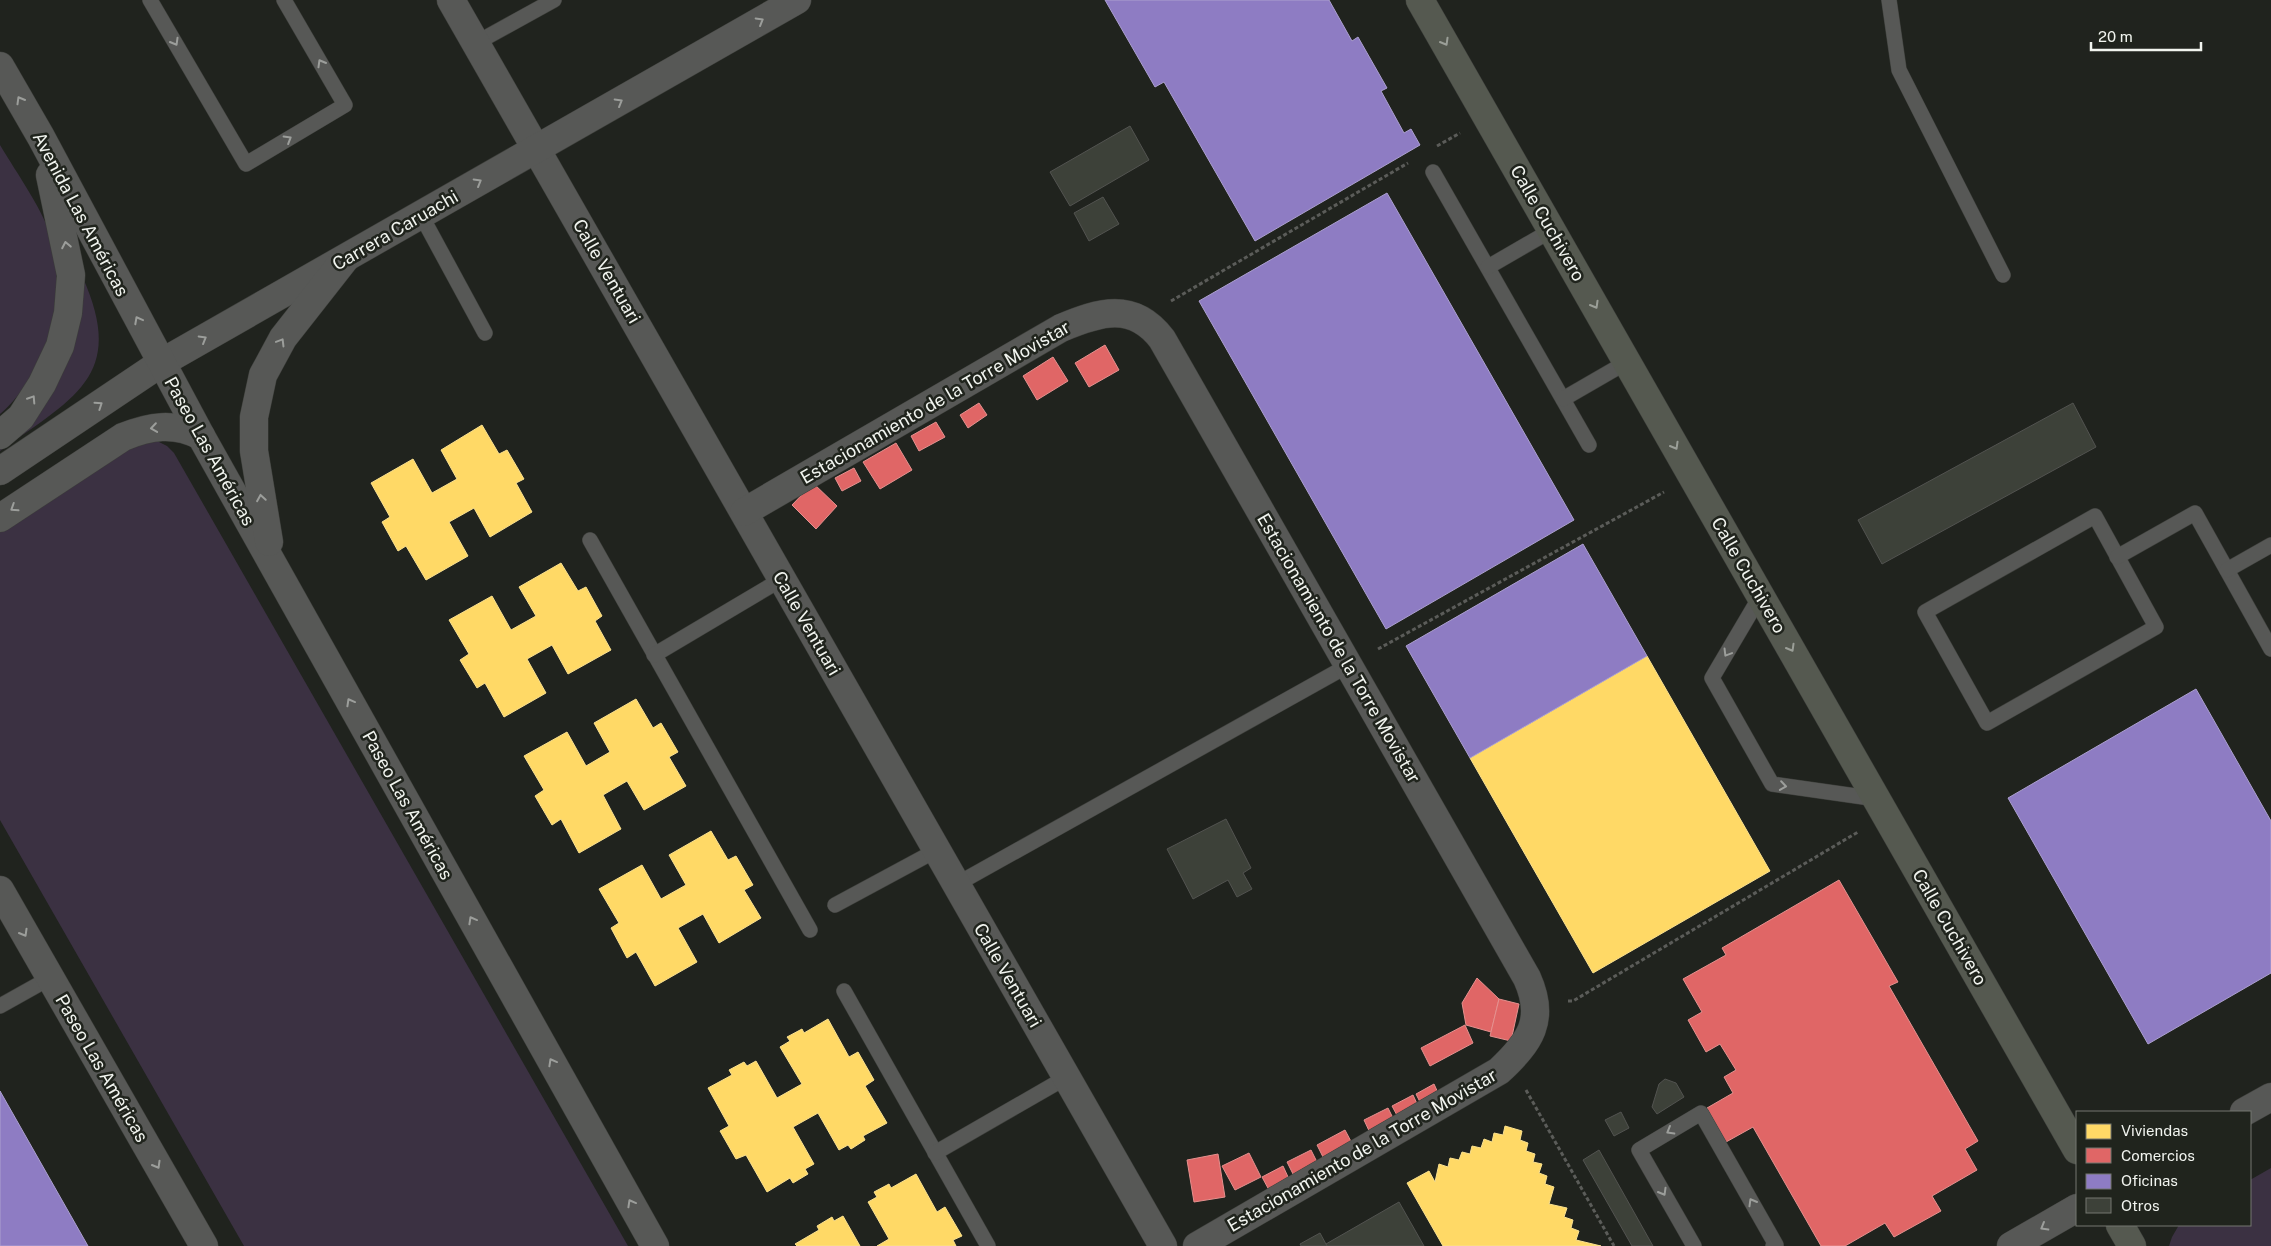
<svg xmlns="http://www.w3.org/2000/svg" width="2271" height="1246" font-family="'Public Sans',sans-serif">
<rect width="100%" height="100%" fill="#20231e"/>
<g fill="#3b3142">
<path d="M0,145C16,172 46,214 53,243C57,265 60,314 52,335C42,361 22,396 0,414Z"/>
<path d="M78,267C129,373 80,394 0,451V445L15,435Z"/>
<polygon points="157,441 167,446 174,453 628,1246 244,1246 0,820 0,532 125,449 136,443"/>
<polygon points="2271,1168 2271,1246 2169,1246 2172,1237 2179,1225 2250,1225 2250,1180"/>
</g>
<g fill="#ffd966" stroke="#fbe18f">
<polygon points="482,425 499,454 507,450 524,479 516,483 532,512 490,537 474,508 449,522 468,556 426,580 406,546 398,551 382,522 390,517 371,483 413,459 432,493 457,479 441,450"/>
<polygon points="561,563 578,591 586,587 602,616 595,621 611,650 568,674 552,645 527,659 546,693 504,717 485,683 477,688 460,660 469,654 449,620 492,596 511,630 536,616 519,587"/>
<polygon points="1647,656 1770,871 1593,973 1470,758"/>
<polygon points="636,699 653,728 661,723 678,752 669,757 686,786 644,810 627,781 603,795 621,829 579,853 561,819 552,825 535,796 544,790 524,756 567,732 586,766 610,752 594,723"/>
<polygon points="711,831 728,860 736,856 753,885 744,890 761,918 719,943 703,914 678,928 697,962 655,986 636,952 627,958 611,928 619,923 599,889 642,865 661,899 686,885 669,855"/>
<polygon points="828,1019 849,1057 858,1052 874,1080 865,1086 887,1123 863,1136 865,1140 851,1149 848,1145 839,1150 818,1113 793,1127 814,1164 805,1169 808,1174 793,1183 790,1178 767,1192 746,1155 736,1159 720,1131 729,1126 708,1088 732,1075 729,1070 744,1062 747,1066 756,1061 777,1098 802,1084 780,1047 790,1041 787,1037 802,1029 804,1033"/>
<polygon points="1505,1126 1522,1131 1520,1140 1528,1143 1526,1151 1535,1154 1533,1162 1542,1164 1539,1173 1547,1176 1545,1184 1554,1187 1549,1204 1567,1208 1564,1217 1573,1220 1571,1228 1579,1231 1576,1240 1601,1246 1443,1246 1407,1183 1429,1171 1435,1182 1439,1164 1448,1167 1450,1158 1459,1160 1462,1152 1470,1154 1472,1146 1481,1148 1484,1139 1492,1142 1494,1133 1503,1135"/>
<polygon points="916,1174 937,1212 945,1207 962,1236 953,1240 956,1246 877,1246 889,1239 868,1202 877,1197 874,1192 889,1184 891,1188"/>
<polygon points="843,1216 860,1246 797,1246 795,1244 819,1230 817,1226 832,1217 834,1221"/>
</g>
<g fill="#e06666" stroke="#e5918f">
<polygon points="1105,345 1119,370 1089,387 1075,363"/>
<polygon points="1053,357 1068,381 1037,400 1023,376"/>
<polygon points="979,403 987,415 968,428 960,415"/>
<polygon points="936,422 945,437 919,451 911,436"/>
<polygon points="896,443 912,470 880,489 863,462"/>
<polygon points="854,468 861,481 842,491 835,478"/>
<polygon points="813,483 837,506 816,529 792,505"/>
<polygon points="1839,880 1898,982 1889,986 1978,1141 1965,1149 1977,1170 1932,1196 1941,1211 1894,1237 1885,1223 1845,1246 1821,1246 1753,1127 1726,1142 1707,1108 1733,1093 1724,1077 1736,1070 1720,1044 1706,1052 1688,1020 1702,1012 1683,979 1726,955 1722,948"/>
<polygon points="1477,978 1499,999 1491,1032 1466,1025 1462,1003"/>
<polygon points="1499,999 1519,1004 1511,1041 1490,1036"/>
<polygon points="1465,1025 1473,1043 1430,1066 1421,1048"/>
<polygon points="1434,1084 1439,1095 1421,1104 1416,1094"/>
<polygon points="1413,1095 1419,1108 1399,1119 1392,1106"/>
<polygon points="1388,1108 1395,1122 1371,1135 1364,1120"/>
<polygon points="1345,1130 1355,1149 1326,1163 1317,1145"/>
<polygon points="1311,1150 1319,1166 1295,1178 1287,1162"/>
<polygon points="1249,1153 1261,1177 1235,1190 1222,1166"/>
<polygon points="1218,1154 1225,1197 1194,1202 1187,1160"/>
<polygon points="1283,1166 1289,1179 1269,1190 1262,1177"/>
</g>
<g fill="#8e7cc3" stroke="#aca0d0">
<polygon points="1105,0 1329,0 1352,41 1358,37 1387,88 1381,91 1404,133 1411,129 1420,145 1255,241 1164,82 1155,87"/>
<polygon points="1387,193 1574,520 1386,629 1199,301"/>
<polygon points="1583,544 1647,656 1470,758 1406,646"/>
<polygon points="2196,689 2271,821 2271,973 2148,1044 2008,798"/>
<polygon points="0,1091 88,1246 0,1246"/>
</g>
<g fill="#3d4139" stroke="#525350">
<polygon points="1130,126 1149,160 1070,206 1050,172"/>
<polygon points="1103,197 1119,224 1089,241 1074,213"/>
<polygon points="2073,403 2096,447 1882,564 1858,520"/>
<polygon points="1226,819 1251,868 1243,873 1252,889 1237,897 1228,880 1193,899 1167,849"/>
<polygon points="1665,1079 1676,1083 1684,1097 1657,1114 1652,1107 1659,1084"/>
<polygon points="1621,1112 1629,1128 1614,1136 1605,1120"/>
<polygon points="1599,1150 1653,1246 1632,1246 1583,1160"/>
<polygon points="1399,1202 1424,1246 1327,1246 1326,1244"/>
<polygon points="1320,1233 1327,1246 1301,1246 1300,1244"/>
</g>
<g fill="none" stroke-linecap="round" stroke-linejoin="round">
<defs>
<g id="service">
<polyline points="150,0 246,164 345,105 284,0"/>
<polyline points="1889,0 1899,70 2003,275"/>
<polyline points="476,43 554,0"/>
<polyline points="1433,172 1589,445"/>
<polyline points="421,215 485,333"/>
<polyline points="1488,267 1552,230"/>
<polyline points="1563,399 1627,362"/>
<polygon points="2095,516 2156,627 1987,723 1925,612"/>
<polyline points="590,540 810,930"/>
<polyline points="2117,557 2195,513 2271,649"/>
<polyline points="2227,570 2271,545"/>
<polyline points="1761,595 1712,678 1772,784 1877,799"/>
<polyline points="654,655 782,579"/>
<polyline points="957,884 1349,665"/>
<polyline points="835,905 937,850"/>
<polyline points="844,991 988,1246"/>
<polyline points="0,1006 50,978"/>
<polyline points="935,1153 1067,1077"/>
<polyline points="1694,1246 1639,1150 1701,1113 1776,1245 1773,1246"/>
</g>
<g id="minor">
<polyline points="451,0 1163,1246"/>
<polyline points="0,471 161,363 797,0"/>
<path d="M744,512L1061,328C1099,312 1133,301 1162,339L1527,978C1546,1020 1530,1042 1499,1071L1197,1246"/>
</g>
<g id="tertiary">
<polyline points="2244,1112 2271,1097"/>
<polyline points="2011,1246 2077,1208"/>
</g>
<g id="secondary">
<polyline points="0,66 41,137 201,436 655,1246"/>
<polyline points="0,435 21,417 42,384 60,346 68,313 71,275 50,175"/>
<path d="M0,518L123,437C150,426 174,422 201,436"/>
<polyline points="269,542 254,451 254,417 263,375 283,338 345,259"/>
<polyline points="0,890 204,1246"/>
</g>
<g id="primary">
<polyline points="1420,0 2077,1150"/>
<polyline points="2120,1225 2132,1246"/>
</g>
</defs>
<use href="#service" stroke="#3c3e3a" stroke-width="16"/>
<use href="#minor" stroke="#3c3e3a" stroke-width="29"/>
<use href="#tertiary" stroke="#3c3e3a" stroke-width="29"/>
<use href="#secondary" stroke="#3c3e3a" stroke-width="29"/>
<use href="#primary" stroke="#3c3e3a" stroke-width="29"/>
<g stroke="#5b5c59" stroke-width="3" stroke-dasharray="4 2.5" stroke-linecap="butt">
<polyline points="1437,146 1460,133"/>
<polyline points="1171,301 1408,163"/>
<polyline points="1378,649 1664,492"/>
<polyline points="1568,1001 1573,1001 1858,832"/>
<polyline points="1526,1090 1614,1246"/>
</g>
<use href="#service" stroke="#575856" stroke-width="15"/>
<use href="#minor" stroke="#575856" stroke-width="28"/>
<use href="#tertiary" stroke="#575856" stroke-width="28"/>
<use href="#secondary" stroke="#575856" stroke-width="28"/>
<use href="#primary" stroke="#555950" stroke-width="28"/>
</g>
<defs><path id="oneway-chevron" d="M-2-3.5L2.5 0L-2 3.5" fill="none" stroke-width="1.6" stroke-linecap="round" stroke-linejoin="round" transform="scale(1.25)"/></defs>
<g stroke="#9c9e9b">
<use href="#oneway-chevron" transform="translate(760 21) rotate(-30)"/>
<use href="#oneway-chevron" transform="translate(175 42) rotate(60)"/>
<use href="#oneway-chevron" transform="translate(321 63) rotate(-120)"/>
<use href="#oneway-chevron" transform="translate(20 100) rotate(-120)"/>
<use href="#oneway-chevron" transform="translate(619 102) rotate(-30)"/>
<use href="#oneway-chevron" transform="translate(288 139) rotate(-31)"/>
<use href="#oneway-chevron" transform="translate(478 182) rotate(-30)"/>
<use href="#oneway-chevron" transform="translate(66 245) rotate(-101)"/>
<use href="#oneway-chevron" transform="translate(138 320) rotate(-118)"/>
<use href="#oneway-chevron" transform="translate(203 339) rotate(-30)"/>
<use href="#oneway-chevron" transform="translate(281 342) rotate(-59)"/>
<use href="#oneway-chevron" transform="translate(32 399) rotate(-57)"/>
<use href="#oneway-chevron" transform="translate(99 405) rotate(-34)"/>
<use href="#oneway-chevron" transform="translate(154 428) rotate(172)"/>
<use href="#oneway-chevron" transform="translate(261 498) rotate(-99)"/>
<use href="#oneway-chevron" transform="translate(14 508) rotate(147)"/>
<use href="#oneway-chevron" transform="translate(1727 653) rotate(121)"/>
<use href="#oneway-chevron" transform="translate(350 702) rotate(-119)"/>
<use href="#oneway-chevron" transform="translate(1783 786) rotate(8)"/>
<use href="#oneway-chevron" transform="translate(472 920) rotate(-119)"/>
<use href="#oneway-chevron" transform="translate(24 933) rotate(60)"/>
<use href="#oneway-chevron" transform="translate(552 1062) rotate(-119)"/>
<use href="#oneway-chevron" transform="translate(1670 1131) rotate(150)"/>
<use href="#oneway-chevron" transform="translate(157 1165) rotate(60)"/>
<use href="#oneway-chevron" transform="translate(1663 1192) rotate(60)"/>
<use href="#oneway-chevron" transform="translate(1752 1202) rotate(-120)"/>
<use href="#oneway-chevron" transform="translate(631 1203) rotate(-119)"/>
<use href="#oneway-chevron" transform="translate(2044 1227) rotate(150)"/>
</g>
<g stroke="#9b9f98">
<use href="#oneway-chevron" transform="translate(1445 42) rotate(60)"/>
<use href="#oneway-chevron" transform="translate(1595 305) rotate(60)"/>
<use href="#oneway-chevron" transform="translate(1675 446) rotate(60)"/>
<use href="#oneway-chevron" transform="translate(1791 648) rotate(60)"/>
</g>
<g text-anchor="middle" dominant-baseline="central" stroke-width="5" stroke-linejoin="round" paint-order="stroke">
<g font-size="18" fill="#f1f4ef" stroke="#20241d">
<text transform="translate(81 214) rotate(62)">Avenida Las Américas</text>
<text transform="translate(1548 223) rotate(60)">Calle Cuchivero</text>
<text transform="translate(395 230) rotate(-30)">Carrera Caruachi</text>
<text transform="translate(607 271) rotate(60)">Calle Ventuari</text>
<text transform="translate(935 402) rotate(-30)">Estacionamiento de la Torre Movistar</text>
<text transform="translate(210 451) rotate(61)">Paseo Las Américas</text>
<text transform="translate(1749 575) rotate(60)">Calle Cuchivero</text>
<text transform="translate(807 623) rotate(60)">Calle Ventuari</text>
<text transform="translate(1339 648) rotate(60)">Estacionamiento de la Torre Movistar</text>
<text transform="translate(408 805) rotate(61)">Paseo Las Américas</text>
<text transform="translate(1950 927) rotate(60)">Calle Cuchivero</text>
<text transform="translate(1008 975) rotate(60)">Calle Ventuari</text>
<text transform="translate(102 1068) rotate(60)">Paseo Las Américas</text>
<text transform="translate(1362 1150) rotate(-30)">Estacionamiento de la Torre Movistar</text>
</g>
</g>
<rect x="2076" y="1111" width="175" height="115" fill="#20241d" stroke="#747771"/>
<rect x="2086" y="1124" width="25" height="15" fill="#ffd966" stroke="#747771"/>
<text x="2121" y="1136" font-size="15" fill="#f1f4ef">Viviendas</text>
<rect x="2086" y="1148" width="25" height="15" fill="#e06666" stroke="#747771"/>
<text x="2121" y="1161" font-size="15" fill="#f1f4ef">Comercios</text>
<rect x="2086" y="1174" width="25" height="15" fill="#8e7cc3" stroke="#747771"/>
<text x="2121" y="1186" font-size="15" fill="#f1f4ef">Oficinas</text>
<rect x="2086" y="1198" width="25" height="15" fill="#3d4139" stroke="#747771"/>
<text x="2121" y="1211" font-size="15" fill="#f1f4ef">Otros</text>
<path d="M2091 42v8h110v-8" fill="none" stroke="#f1f4ef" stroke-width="2.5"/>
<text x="2098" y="42" font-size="15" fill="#f1f4ef" stroke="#20241d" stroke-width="4" paint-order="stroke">20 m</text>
</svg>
